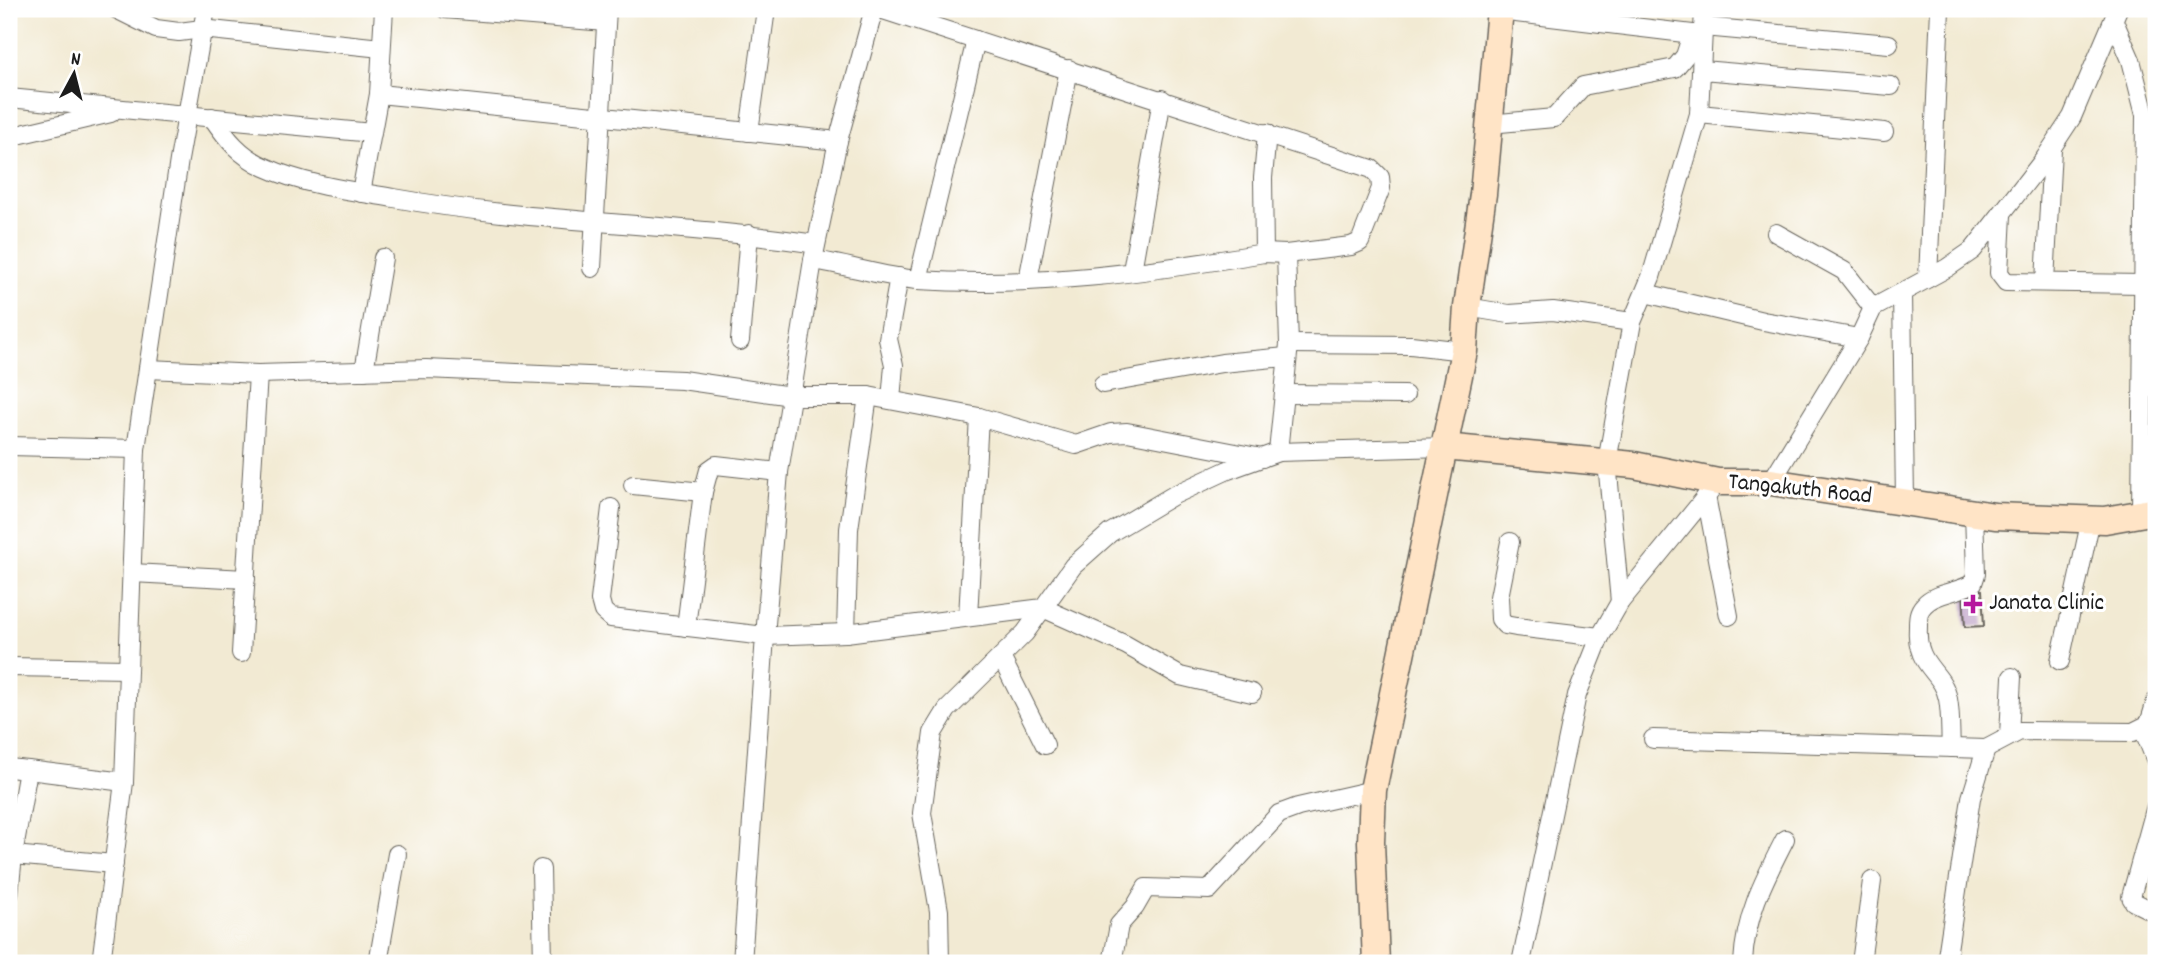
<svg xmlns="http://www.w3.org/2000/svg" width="2165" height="972" font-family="Dekko,sans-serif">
<rect width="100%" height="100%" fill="#fff"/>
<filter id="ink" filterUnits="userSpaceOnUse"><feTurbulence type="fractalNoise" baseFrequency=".0143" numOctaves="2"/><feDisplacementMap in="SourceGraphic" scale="14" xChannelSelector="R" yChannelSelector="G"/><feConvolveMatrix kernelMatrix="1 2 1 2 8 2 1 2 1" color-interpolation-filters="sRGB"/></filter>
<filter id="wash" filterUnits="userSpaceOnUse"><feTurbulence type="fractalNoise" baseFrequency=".00686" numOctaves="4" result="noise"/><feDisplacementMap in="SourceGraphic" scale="28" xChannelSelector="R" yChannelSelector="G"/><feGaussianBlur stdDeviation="1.57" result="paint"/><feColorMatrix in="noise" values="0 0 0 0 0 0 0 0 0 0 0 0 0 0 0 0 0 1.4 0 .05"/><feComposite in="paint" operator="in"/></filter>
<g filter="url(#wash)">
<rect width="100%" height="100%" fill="#f2ead3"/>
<g id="blocks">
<polygon fill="#b99bc3" points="1982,590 1984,626 1965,627 1963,591"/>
</g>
</g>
<g filter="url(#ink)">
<use href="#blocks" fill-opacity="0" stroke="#67645c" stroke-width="2"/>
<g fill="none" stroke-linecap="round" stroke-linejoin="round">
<defs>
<g id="street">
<polyline points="116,9 156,29 179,32 202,29 381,48"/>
<polyline points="445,9 606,22"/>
<polyline points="874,9 838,141 813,260 779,472 765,636 846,633 1043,608 1126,645 1180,676 1252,693"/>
<polyline points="1499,11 1701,35"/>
<polyline points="2114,21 2131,60 2145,115 2141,513"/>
<polyline points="1704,27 1889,44"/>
<polyline points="1702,70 1891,86"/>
<polyline points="379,94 838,141"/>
<polyline points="9,98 372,133"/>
<polyline points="1699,114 1884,132"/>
<path d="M212,117C227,139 240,156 265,167C304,185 352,191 394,198C533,223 676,223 816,244"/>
<polyline points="1489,124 1554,118 1583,86 1675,68 1685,56 1692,34"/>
<polyline points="749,132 766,9"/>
<polyline points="9,137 111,113"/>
<polyline points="361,193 379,94 384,9"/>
<polyline points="2002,215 1999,273 2006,282 2143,284"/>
<polyline points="1776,233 1844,271 1873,308"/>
<polyline points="1264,253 1263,178 1267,133"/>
<path d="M813,260C848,265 883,277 918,280C1033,288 1151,272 1264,253L1286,254L1351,246L1360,242L1381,188L1380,177L1372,169L880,9"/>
<polyline points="592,268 607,9"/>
<polyline points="1132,271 1162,99"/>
<polyline points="1928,278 1940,9"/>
<polyline points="918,280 976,40"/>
<polyline points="1028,280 1069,69"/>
<polyline points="2045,282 2052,149"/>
<polyline points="1645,293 1763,321 1859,338"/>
<polyline points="1902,293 1905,501"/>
<polyline points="1467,307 1509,314 1553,311 1632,322"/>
<polyline points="740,341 749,234"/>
<polyline points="1289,344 1411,345 1464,351"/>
<polyline points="148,369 258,374 426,369 682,380 791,396 868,396 979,417 1076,445 1111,433 1127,432 1262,458"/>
<polyline points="364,371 383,258"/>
<polyline points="1103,384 1222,363 1286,357"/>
<polyline points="1284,394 1405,395"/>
<polyline points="891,400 894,365 888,339 899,277"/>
<polyline points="9,446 136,449"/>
<polyline points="1278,452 1289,344 1286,254"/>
<polyline points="1771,482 1859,338 1873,308 1947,268 1973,250 2045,158 2072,117 2118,9"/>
<polyline points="633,485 703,492 709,470 716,465 779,472"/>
<polyline points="1706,496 1729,616"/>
<polyline points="611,508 600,600 603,611 611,618 765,636 742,963"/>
<polyline points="1510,542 1499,597 1500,619 1505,625 1516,627 1600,637"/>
<polyline points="132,573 246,579"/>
<polyline points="1620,602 1607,462 1632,322 1651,277 1699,114 1704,9"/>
<polyline points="968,617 979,417"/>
<polyline points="686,627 703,492"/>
<polyline points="846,633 849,529 868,396"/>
<polyline points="241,653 258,374"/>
<polyline points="1001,657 1045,745"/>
<polyline points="2060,661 2091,519"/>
<polyline points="9,667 128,669"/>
<polyline points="2143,729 2156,761"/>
<polyline points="2009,736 2012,677"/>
<polyline points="1653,739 1986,749 2020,731 2133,732 2149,724 2156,701"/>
<path d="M1951,748C1950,733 1951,715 1948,699C1942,669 1915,668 1918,626C1918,618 1918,611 1924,605C1935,592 1959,593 1973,583L1976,574L1974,513"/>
<polyline points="9,768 28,770 13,855 114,864"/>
<polyline points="28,770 124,782"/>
<polyline points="2156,806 2131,897 2134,902 2156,913"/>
<polyline points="9,854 13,855 9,895"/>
<polyline points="541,869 543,963"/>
<polyline points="101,963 124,782 136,449 179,160 206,9"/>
<polyline points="378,963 397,854"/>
<polyline points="940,963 939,911 922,813 933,733 947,710 1025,633 1073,566 1110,533 1174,495 1228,470 1278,452 1444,447"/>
<polyline points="1112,963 1119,925 1135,907 1146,888 1209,890 1279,814 1298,807 1373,790"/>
<polyline points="1521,963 1577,695 1600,637 1620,602 1718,482"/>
<path d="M1743,963C1745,916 1764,880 1785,839"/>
<polyline points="1861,963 1872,881"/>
<polyline points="1946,963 1971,798 1986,749"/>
</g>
<g id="secondary">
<polyline points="1444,447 1634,465 1718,482 1771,482 1995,516 2105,520 2156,511"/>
<polyline points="1376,963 1371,842 1373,790 1464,351 1467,307 1483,194 1500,9"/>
</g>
</defs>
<use href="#street" stroke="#67645c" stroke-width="20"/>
<use href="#secondary" stroke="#67645c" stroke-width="29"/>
<use href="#street" stroke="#fff" stroke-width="18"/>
<use href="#secondary" stroke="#ffe4c6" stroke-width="26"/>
</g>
</g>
<path fill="#b5179e" stroke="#fff" stroke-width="2.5" d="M1969.5 593.5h7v7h7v7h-7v7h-7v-7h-7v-7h7z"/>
<g text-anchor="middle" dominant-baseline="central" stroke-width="6" stroke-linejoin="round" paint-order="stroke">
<g font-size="24" fill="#1c1c1c" stroke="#fff">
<text transform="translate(1800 490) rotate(6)">Tangakuth Road</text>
</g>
<g font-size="24" fill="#1c1c1c" stroke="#fff" text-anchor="start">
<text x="1989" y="604">Janata Clinic</text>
</g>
</g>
<rect width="2165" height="972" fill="none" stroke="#fff" stroke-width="35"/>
<g transform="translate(74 74) rotate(7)" stroke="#ffffff" stroke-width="5" paint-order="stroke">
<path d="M0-5L12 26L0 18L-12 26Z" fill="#1c1c1c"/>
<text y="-10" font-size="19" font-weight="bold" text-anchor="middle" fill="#1c1c1c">N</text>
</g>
</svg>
